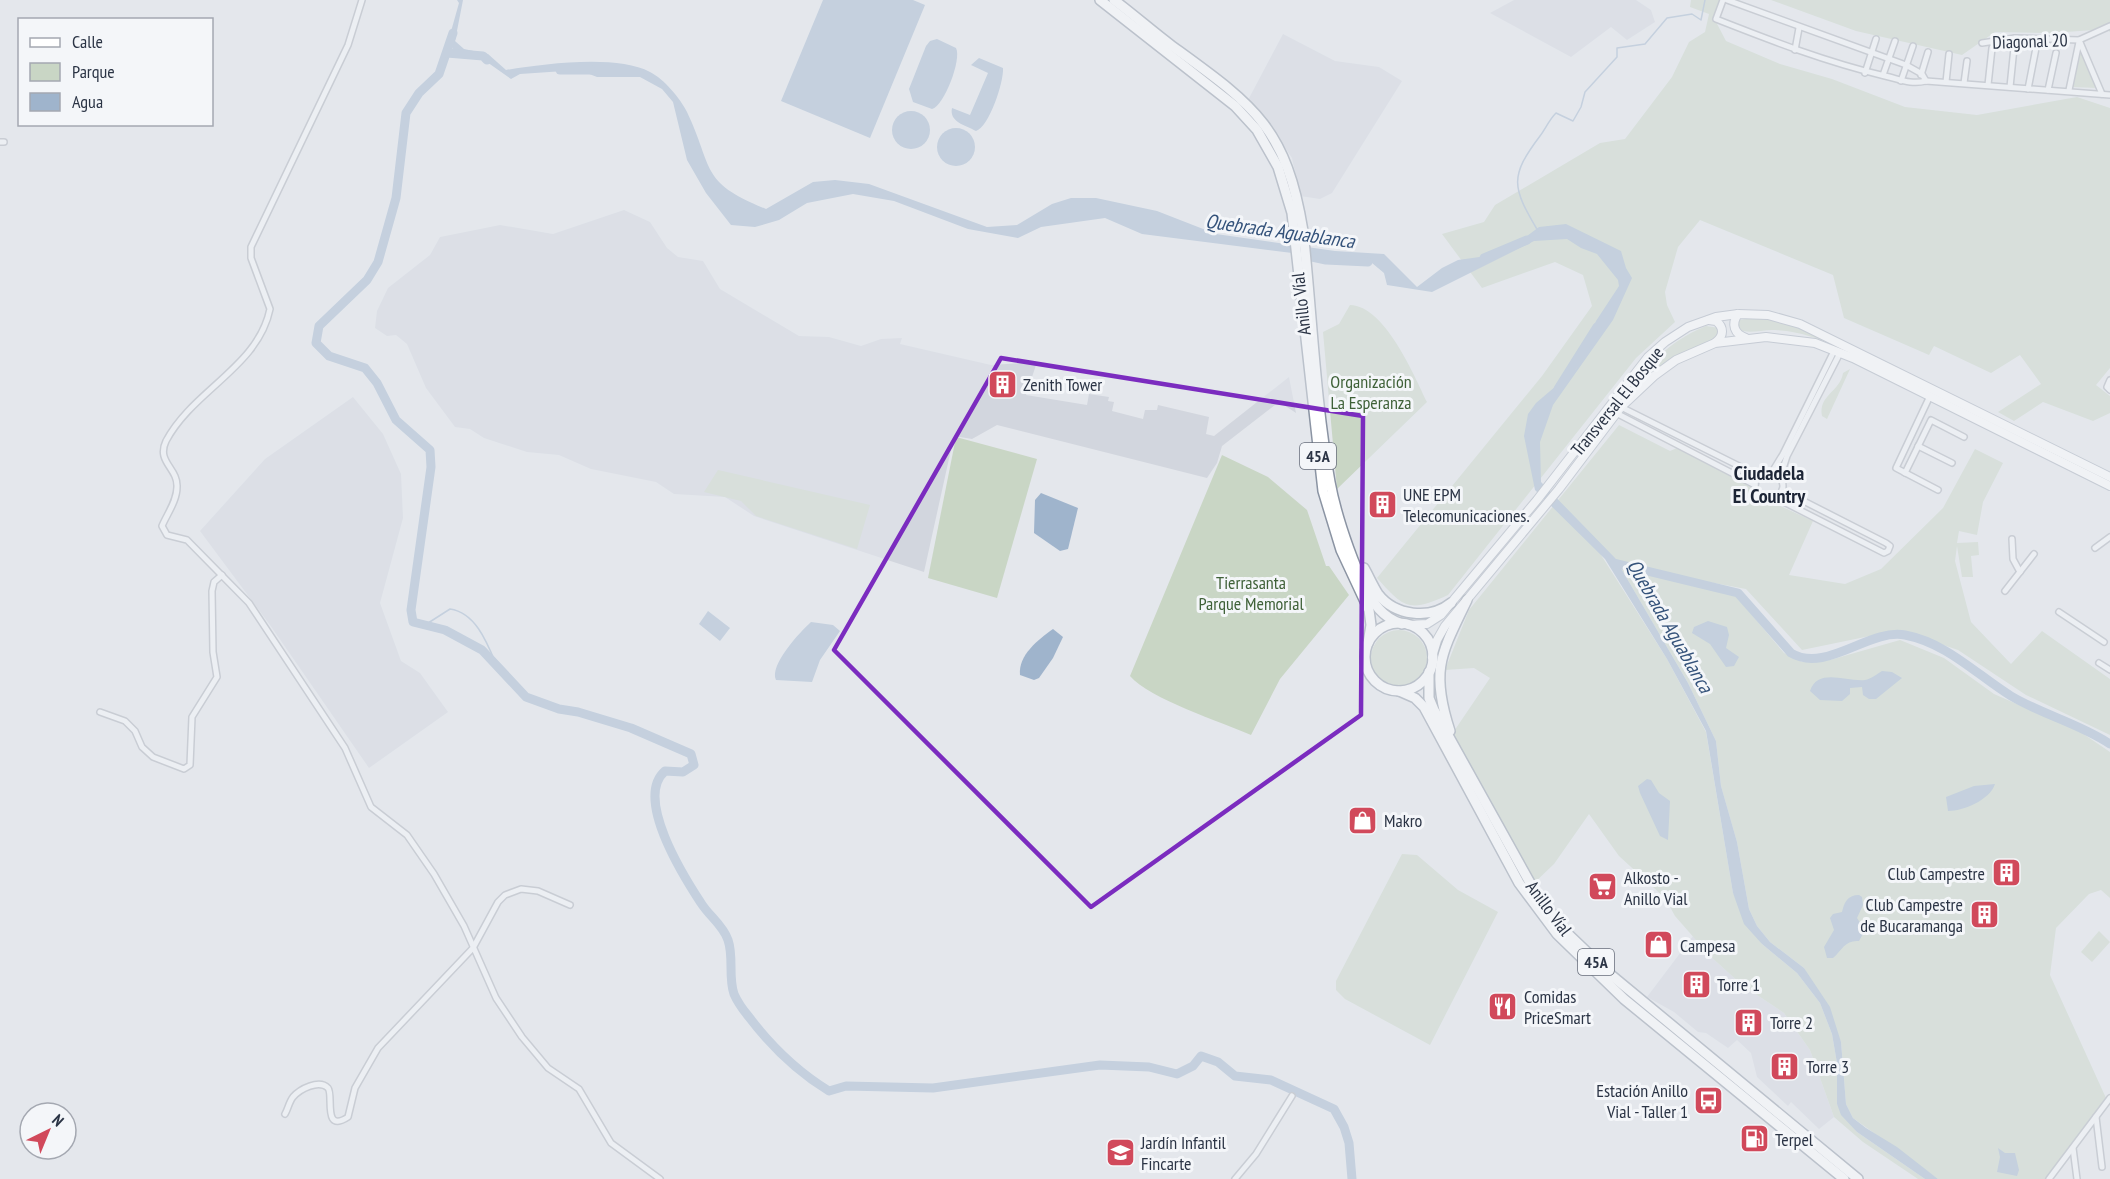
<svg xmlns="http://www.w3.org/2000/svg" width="2110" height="1179" font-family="'PT Sans Narrow',sans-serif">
<rect width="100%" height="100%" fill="#e4e7ec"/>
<g fill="#d2d6de">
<polygon points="1514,0 1636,0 1651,10 1655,22 1627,40 1611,27 1571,57 1490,13"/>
<polygon points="1283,34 1335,61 1379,67 1402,81 1332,193 1320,199 1300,196 1292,158 1273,130 1247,102"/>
<polygon points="624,210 650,222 667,248 678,257 703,261 720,289 799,336 829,337 861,346 881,339 902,338 900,344 991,365 1037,362 1026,395 1087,405 1089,394 1109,397 1108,401 1114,402 1112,411 1143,419 1145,410 1157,410 1158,405 1209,417 1206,434 1214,436 1289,377 1296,413 1284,405 1275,405 1222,446 1217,463 1207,478 997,425 972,439 954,436 924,572 754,516 725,497 674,494 656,482 591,469 559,455 527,452 484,438 470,429 455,427 426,388 407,344 396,335 387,336 375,328 377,311 388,288 430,255 440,237 500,225 553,234"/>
<polygon points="353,397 383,434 401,474 403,518 380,603 401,661 420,673 448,712 369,768 270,625 200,531 265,459"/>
<polygon points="1693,936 1710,956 1742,985 1784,1013 1810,1050 1834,1117 1819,1129 1791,1102 1788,1106 1757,1077 1751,1053 1737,1040 1728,1048 1706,1033 1698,1032 1674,1012 1647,997"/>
</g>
<g fill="#c9d6c5">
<path d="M1691,0H1721L1714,18L1726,41L1780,64L1832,79L1905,107L1977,115L2077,97L2110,108V368L2096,385L2110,396V413L2093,421L2043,402L2014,421L1998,412L2041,384L2020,355L1991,373L1934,346L1929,355L1844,318L1833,275L1700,220L1678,247L1665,292L1667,305L1675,322L1636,358L1448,595C1409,613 1404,608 1377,578L1542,376L1592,306L1583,275L1555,262L1482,288L1442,234L1484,222L1495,205L1600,143L1625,139L1672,77L1689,42L1705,32L1709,14L1690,7Z"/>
<polygon points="1771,0 2110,0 2110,32 2107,29 2052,33 1995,32 1962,55 1856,31"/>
<polygon points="2080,50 2098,88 2071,87"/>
<path d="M1350,305C1385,306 1414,375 1427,402L1337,489L1323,332L1339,324Z"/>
<path d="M1760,317L1805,329L1843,349C1821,339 1799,331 1775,330C1763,329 1748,335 1738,329L1739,320Z"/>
<path d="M1706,326L1719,328L1718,337L1674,357L1637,387L1611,413C1639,375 1662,344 1706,326Z"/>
<path d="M1850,369L1827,419L1822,416C1818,395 1840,392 1843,373Z"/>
<polygon points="1619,425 1670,451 1677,448 1751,486 1751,495 1763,504 1776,504 1813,521 1789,575 1845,584 1881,569 1943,508 1975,449 2003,463 1983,502 1977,535 1959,531 1957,543 1978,542 1979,555 1971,556 1973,577 1962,577 1957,546 1955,561 1971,622 2011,664 2042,631 2110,679 2110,735 2026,695 1958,650 1899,630 1802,650 1746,589 1650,571 1735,595 1784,653 1802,662 1830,660 1900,640 1944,658 1994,694 2079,731 2110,752 2110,898 2101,890 2089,894 2056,928 2050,975 2106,1098 2048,1179 1938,1179 1853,1118 1846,1104 1841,1042 1804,968 1770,942 1757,926 1749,909 1737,842 1721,786 1716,741 1688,683 1619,565 1625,565 1601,555 1667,659 1706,732 1733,893 1762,944 1797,973 1820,1003 1832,1034 1837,1063 1837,1104 1857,1132 1925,1179 1918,1179 1863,1142 1834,1117 1810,1050 1784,1013 1742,985 1710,956 1675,916 1665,898 1619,856 1589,814 1554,864 1531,886 1448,740 1490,678 1474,668 1445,670 1469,610"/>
<polygon points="956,437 1037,459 997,598 928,578"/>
<path d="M1222,455L1268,477L1307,510L1326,566H1329L1349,595L1280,679L1251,735C1222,722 1149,699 1130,676Z"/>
<polygon points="718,470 870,505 857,549 756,516 741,501 704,492"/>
<circle cx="1399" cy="658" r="28"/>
<polygon points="1402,854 1417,855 1458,890 1498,912 1430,1045 1345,999 1336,990 1336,981"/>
<polygon points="2099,931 2110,942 2092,962 2081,952"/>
</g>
<g fill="#9fb4cc">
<path d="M457,0H463L455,41L464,49L488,54L506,70C543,64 617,54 650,72C664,79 680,98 687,112C714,169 699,182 766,209L813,182L835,180L869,184L987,227L1017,225L1052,204L1071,198H1096L1157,211L1216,234L1335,251L1384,254L1417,287L1442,268L1458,260L1494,255L1515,245L1539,227L1566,224L1621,251L1626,268L1632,278L1613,320L1553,405L1540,442L1541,482L1615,558L1688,683L1716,741L1721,786L1737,842L1749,909L1757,926L1770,942L1804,968L1830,1007L1841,1042L1846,1104L1853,1118L1866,1128L1897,1147L1938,1179H1925L1857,1132L1841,1115L1837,1104V1063L1832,1034L1820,1003L1797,973L1762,944L1744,924L1733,893L1706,731L1667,659L1605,559L1535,490L1524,436L1528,414L1536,403L1576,369L1596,321L1619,286L1618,280L1597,254L1581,248L1567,239L1534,241L1432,292L1387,285L1384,273L1372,263L1142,234L1105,218L1041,227L1018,238L968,229L894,201L853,194L807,203L779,220L755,227L731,225L706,193L687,160L673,102L662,89L640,77H597L579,70L520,74L511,79L477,55L451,54L453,51L450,35L459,3Z"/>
<polygon points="823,0 913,0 925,5 870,138 781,101"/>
<path d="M937,39L956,48C962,59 944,106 932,109L913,102L909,89L926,46L930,41Z"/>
<path d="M979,58L1003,68C1004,82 989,127 976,131C965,125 949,122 952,108L970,115L988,73L971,65Z"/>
<circle cx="911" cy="130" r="19"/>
<circle cx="956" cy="147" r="19"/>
<polygon points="1041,493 1078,508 1068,549 1060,551 1034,533 1035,500"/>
<polygon points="708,611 730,628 720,641 699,624"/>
<polygon points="1708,621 1727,627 1729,635 1726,648 1739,657 1734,666 1726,667 1710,644 1692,633 1694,627"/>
<path d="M811,622L833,625L840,631L820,660L812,682L776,680C769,665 800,632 811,622Z"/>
<path d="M1053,629L1063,637L1053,658L1039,678L1034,680L1020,675C1018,655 1038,640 1053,629Z"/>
<path d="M1882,671L1892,672L1902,678L1876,699H1869L1863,695L1862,687L1850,688V694L1842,701L1820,700L1810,691C1818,667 1846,682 1865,680C1871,679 1877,674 1882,671Z"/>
<polygon points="1647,779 1651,780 1659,793 1670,801 1668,840 1660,836 1640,793 1638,786"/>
<path d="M1995,784C1990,800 1963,811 1948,811L1946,797L1974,786Z"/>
<path d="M1859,895L1862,897L1863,905L1857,918L1865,930L1859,941C1845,940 1843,949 1833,958H1827L1824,947L1834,930L1830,918L1833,914L1842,912C1844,903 1847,895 1859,895Z"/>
<polygon points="1998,1148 2005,1153 2015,1153 2019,1170 2017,1176 1997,1172 2000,1157"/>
</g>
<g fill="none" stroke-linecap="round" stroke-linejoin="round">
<g stroke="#9fb4cc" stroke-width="1.5">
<path d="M1538,231C1512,187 1509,177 1540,136C1546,128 1549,120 1556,113L1573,121L1581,107L1585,92L1617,57V48L1645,44L1667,18L1692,14L1701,20L1705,0"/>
<path d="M425,625L450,609C478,613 489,648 499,671"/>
</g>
<g stroke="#9fb4cc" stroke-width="9">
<path d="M453,33L439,74L419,93L406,113L396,198L378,262L367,280L319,326L316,343L329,356L365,368L377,383L396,420L430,450L431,467L411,610L413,622L445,630L482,650L526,697L559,709L578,712L631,728L691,754L694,765L683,772L665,771C634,798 684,877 701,903C709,916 723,925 728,940C734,957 728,977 734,994C737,1001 744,1011 749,1017C771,1046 798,1072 829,1091L846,1086L933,1088L1100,1065L1149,1067L1177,1074L1193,1066L1201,1056L1218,1062L1235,1076L1271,1080L1334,1109L1344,1127L1349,1143L1352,1179"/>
<polyline points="447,53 483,56 487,60"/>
<polyline points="560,70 591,70"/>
<polyline points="1298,254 1326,260 1368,262"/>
<polyline points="1484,258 1527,240"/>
<polyline points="1558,389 1597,327"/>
<path d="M1614,563L1738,593L1791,653C1826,674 1869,628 1905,635C1947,643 1977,675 2011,696C2043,715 2078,723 2110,744"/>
</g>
<defs>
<g id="street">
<path d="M362,0L348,45L251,247V258L270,309C258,367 193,390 166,441C156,462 178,468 177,487C177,501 167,514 162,526L167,535L187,540L249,603L345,748L371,807L407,835L434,874L464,926L496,998L522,1037L548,1068L579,1089L611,1143L660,1179"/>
<path d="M1723,0L1716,19C1772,41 1826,62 1885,76C1899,79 1911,85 1926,81L2110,95"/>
<polyline points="1727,0 1906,65 1922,74 1926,81"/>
<polyline points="2079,40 2102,94"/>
<polyline points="1982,43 2015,38 2079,40 2110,26"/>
<polyline points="1795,50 1799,28"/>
<polyline points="1865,73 1876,39"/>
<polyline points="1883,75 1895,41"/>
<polyline points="1921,75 1928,52"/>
<polyline points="1901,81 1913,46"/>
<polyline points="1946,82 1949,54"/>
<polyline points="1964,83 1967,61"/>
<polyline points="1988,85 1992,48"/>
<polyline points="2010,87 2015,38"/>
<polyline points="2028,89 2036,48"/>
<polyline points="2048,90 2056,53"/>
<polyline points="2069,90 2079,42"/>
<polyline points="0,142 4,142"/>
<polyline points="2110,380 2107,387 2110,390"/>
<polyline points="1930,396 1896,468 1938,490"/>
<polyline points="1621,407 1759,476"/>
<polyline points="1616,413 1755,485"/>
<polyline points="1918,446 1952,463"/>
<circle cx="1769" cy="486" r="14"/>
<polyline points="1772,472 1783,454 1834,351"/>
<polyline points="1905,473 1931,420 1964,437"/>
<polyline points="1780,478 1787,456 1840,353"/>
<polyline points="1776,498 1884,553 1888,551 1890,546 1886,543 1782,490"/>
<polyline points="2012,539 2013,559 2020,572"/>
<polyline points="2095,548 2110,537"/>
<polyline points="2005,591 2034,554"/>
<polyline points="2059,612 2104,642"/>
<polyline points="2099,663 2110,670"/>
<polyline points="100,712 125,721 135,731 142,747 153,757 184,769 190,765 192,717 217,677 213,652 212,591 214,582 222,575"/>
<path d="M285,1114C288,1109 289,1102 293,1097C300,1089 319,1079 328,1088C334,1095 322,1134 348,1117L355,1088L378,1048L473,948L498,902L505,895L521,889L538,891L570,905"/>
<polyline points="2096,1117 2102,1167"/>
<polyline points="2073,1148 2077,1179"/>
<polyline points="1235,1179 1256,1154 1292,1096"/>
<polyline points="2049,1179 2110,1098"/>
</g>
<g id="primary">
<path d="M1738,314C1731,324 1734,334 1746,338"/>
<path d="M1709,320L1716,321C1724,327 1724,336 1716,342"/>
<polyline points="1409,625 1427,624 1441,615 1537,500 1648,357 1665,342 1688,327 1716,317 1738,314 1768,315 1800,324 2110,477"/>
<polyline points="1432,657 1437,640 1445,626 1559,489 1621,407 1654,376 1676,360 1715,343 1766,337 1815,343 1853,358 2110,486"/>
</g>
<g id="highway">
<polyline points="1100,0 1235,106 1257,130 1278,167 1292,213 1323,491 1341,550 1369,610 1371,625 1368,643"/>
<path d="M1114,0C1134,15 1152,31 1172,46C1253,105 1286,126 1303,231C1312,313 1315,400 1330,482C1336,515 1358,584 1379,609C1386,617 1393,621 1402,624"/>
<path d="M1364,568C1369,577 1373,586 1378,594C1395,616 1430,620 1451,603"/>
<circle cx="1399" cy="657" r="34"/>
<polyline points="1429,672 1429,698 1434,710 1534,890 1567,933 1611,975 1858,1179"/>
<polyline points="1399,691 1415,698 1424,707 1519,883 1557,934 1624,999 1844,1179"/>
<path d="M1450,731C1430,670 1441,654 1467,600"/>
</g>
</defs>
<use href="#street" stroke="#a9aeb7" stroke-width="8"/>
<use href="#primary" stroke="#a3abb8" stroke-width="10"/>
<use href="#highway" stroke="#8b94a3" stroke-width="12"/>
<use href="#street" stroke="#f7f8fa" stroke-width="5"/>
<use href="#primary" stroke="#fff" stroke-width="8"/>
<use href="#highway" stroke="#fff" stroke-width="9"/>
</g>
<path d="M0 0H2110V1179H0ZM1001,358L1363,416L1361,715L1091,907L834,650Z" fill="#e4e7ec" fill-opacity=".55" fill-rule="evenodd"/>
<path fill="none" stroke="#7b2cbf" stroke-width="4.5" stroke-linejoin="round" d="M1001,358L1363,416L1361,715L1091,907L834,650Z"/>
<defs>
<symbol id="building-square" viewBox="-11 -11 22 22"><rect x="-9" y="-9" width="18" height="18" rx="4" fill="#d1495b" stroke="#f4f6f9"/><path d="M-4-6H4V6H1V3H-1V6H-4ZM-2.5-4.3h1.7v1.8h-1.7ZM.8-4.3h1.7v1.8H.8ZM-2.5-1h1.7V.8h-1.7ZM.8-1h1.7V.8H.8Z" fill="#fff"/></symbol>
<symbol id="shop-square" viewBox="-11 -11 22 22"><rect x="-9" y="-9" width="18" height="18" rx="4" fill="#d1495b" stroke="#f4f6f9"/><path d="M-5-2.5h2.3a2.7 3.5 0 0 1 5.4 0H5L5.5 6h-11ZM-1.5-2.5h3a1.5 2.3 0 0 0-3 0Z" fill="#fff"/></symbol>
<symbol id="supermarket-square" viewBox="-11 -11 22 22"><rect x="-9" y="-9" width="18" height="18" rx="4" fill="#d1495b" stroke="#f4f6f9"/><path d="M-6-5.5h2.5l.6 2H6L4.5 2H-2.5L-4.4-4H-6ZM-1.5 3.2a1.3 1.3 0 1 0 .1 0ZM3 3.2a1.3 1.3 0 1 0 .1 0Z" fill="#fff"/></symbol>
<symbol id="restaurant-square" viewBox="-11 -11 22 22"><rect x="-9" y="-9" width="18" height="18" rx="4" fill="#d1495b" stroke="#f4f6f9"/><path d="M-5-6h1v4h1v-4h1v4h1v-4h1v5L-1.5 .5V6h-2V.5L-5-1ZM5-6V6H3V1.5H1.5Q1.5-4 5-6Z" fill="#fff"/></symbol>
<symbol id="bus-square" viewBox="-11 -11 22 22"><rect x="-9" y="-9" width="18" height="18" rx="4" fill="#d1495b" stroke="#f4f6f9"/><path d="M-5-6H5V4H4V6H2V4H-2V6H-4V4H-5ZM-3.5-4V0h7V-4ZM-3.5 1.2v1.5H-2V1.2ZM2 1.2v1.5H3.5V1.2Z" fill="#fff"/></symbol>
<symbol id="fuel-square" viewBox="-11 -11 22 22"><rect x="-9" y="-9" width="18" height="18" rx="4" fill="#d1495b" stroke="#f4f6f9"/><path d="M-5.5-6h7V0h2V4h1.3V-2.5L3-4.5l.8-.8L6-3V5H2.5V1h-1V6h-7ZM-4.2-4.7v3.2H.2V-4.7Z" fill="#fff"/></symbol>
<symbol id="school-square" viewBox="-11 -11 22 22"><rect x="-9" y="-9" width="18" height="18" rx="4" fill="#d1495b" stroke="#f4f6f9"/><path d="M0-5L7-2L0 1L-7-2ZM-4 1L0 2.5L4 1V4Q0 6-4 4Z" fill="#fff"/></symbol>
</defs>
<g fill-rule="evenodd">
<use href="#building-square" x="986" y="368" width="33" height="33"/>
<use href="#building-square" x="1366" y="488" width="33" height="33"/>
<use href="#shop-square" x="1346" y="804" width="33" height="33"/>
<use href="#building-square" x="1990" y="856" width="33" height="33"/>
<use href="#supermarket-square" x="1586" y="870" width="33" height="33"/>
<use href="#building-square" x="1968" y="898" width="33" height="33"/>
<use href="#shop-square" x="1642" y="928" width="33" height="33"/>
<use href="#building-square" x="1680" y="968" width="33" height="33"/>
<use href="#restaurant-square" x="1486" y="990" width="33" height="33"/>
<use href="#building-square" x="1732" y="1006" width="33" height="33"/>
<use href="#building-square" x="1768" y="1050" width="33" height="33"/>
<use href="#bus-square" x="1692" y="1084" width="33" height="33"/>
<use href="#fuel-square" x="1738" y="1122" width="33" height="33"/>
<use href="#school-square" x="1104" y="1136" width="33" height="33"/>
</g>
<g text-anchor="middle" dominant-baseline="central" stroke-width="6" stroke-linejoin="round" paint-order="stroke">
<g fill="#f4f6f9" stroke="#676e7b" stroke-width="1.5">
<rect x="1300" y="443" width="36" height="26" rx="4.5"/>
<rect x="1578" y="949" width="36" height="26" rx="4.5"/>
</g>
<g font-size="16" font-weight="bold" fill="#2b3445">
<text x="1318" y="456">45A</text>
<text x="1596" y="962">45A</text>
</g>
<g font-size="18" fill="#2b3445" stroke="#f4f6f9">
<text transform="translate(2030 41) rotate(-2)">Diagonal 20</text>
<text transform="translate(1301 304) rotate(-96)">Anillo Víal</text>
<text transform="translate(1617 401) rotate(-51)">Transversal El Bosque</text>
<text transform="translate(1549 908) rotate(53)">Anillo Víal</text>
</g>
<g font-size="18" fill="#3f6138" stroke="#f4f6f9">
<text x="1371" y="381">Organización<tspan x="1371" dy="21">La Esperanza</tspan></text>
<text x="1251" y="582">Tierrasanta<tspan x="1251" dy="21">Parque Memorial</tspan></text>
</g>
<g font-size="18" fill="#2b3445" stroke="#f4f6f9" text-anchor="start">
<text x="1023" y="384">Zenith Tower</text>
<text x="1403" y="494">UNE EPM<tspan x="1403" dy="21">Telecomunicaciones.</tspan></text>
<text x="1384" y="820">Makro</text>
<text x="1985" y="873" text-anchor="end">Club Campestre</text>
<text x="1624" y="877">Alkosto -<tspan x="1624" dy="21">Anillo Vial</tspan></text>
<text x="1963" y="904" text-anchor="end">Club Campestre<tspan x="1963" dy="21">de Bucaramanga</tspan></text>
<text x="1680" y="945">Campesa</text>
<text x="1717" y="984">Torre 1</text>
<text x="1524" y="996">Comidas<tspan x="1524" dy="21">PriceSmart</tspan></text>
<text x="1770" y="1022">Torre 2</text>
<text x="1806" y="1066">Torre 3</text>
<text x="1688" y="1090" text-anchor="end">Estación Anillo<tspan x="1688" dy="21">Vial - Taller 1</tspan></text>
<text x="1775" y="1139">Terpel</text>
<text x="1141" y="1142">Jardín Infantil<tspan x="1141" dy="21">Fincarte</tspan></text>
</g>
<g font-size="20" font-style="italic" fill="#34527a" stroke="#f4f6f9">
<text transform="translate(1280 231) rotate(8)">Quebrada Aguablanca</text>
<text transform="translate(1670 626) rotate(60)">Quebrada Aguablanca</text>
</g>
<g font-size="20" font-weight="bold" fill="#1d2536" stroke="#f4f6f9">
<text x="1769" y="473">Ciudadela<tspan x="1769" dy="23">El Country</tspan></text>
</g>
</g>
<rect x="18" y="18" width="195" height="108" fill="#f4f6f9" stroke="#a4a8b1" stroke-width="1.5"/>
<rect x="30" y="38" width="30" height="9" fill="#ffffff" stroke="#a4a8b1" stroke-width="1.5"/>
<text x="72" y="48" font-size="18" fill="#2b3445">Calle</text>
<rect x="30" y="63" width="30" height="18" fill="#c9d6c5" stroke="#a4a8b1" stroke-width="1.5"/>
<text x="72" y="78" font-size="18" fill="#2b3445">Parque</text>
<rect x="30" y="93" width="30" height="18" fill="#9fb4cc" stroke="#a4a8b1" stroke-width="1.5"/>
<text x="72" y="108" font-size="18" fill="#2b3445">Agua</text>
<g transform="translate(48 1131) rotate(43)"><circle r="28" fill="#f4f6f9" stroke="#a4a8b1" stroke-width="1.5"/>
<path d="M0-4.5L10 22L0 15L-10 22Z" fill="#d1495b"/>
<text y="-9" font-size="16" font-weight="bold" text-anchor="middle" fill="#2b3445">N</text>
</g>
</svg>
